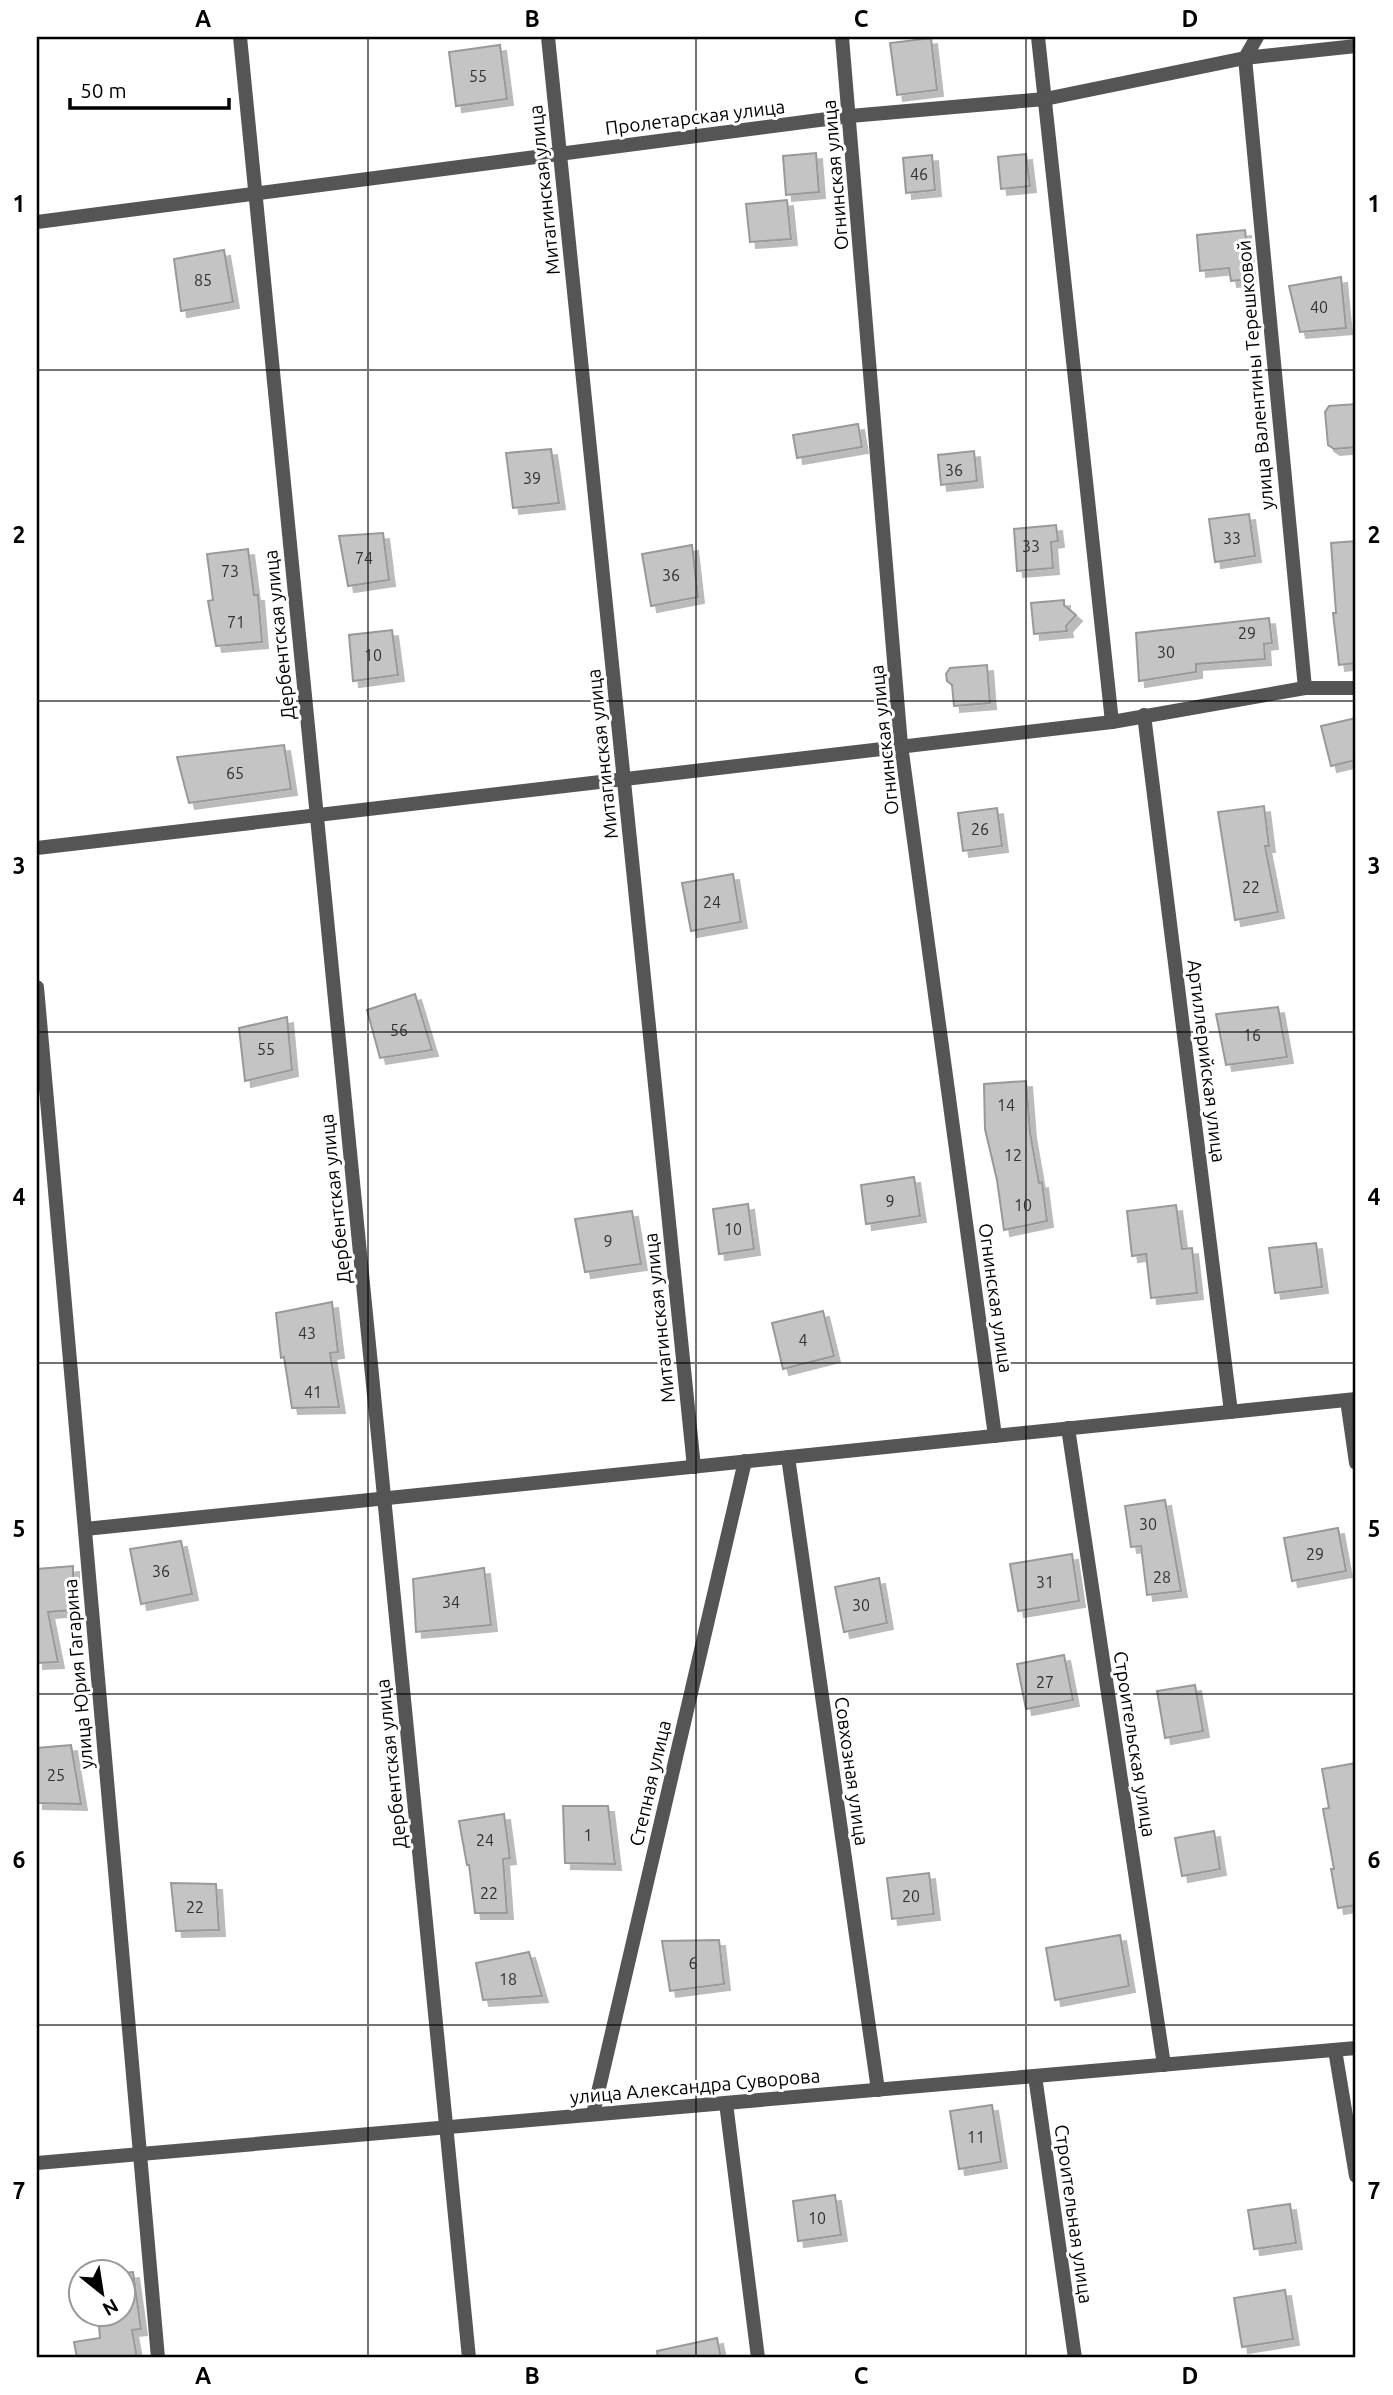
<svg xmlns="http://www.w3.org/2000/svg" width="1393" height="2395" font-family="Ubuntu,sans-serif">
<defs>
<filter id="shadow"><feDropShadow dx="6" dy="6" stdDeviation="0" flood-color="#0004"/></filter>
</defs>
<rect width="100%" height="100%" fill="#fff"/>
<g fill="#c4c4c4" stroke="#999" stroke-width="2" filter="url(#shadow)">
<polygon points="931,38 937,90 897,95 890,43"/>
<polygon points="500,45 507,99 456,106 449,52"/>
<polygon points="816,153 819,192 786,195 783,156"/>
<polygon points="1026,154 1030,186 1001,189 998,157"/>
<polygon points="932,155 935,190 906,193 903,158"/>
<polygon points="787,200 791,239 750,242 746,204"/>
<polygon points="1245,230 1250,279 1231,281 1229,268 1200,271 1197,235"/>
<polygon points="224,250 233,302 181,311 174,259"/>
<polygon points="1341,277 1346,328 1300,332 1289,286"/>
<polygon points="1356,404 1356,447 1334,449 1328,445 1325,412 1329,406"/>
<polygon points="858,424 862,447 797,458 793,435"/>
<polygon points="551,449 559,503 513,508 506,453"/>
<polygon points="974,451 977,481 941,485 938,455"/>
<polygon points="1249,514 1255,556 1215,562 1209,519"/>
<polygon points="1056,525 1058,541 1051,542 1053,568 1017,571 1014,529"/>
<polygon points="383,533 389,580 348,586 339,536"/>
<polygon points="1356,541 1356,663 1339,665 1333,613 1336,613 1331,543"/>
<polygon points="692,545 698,597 651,606 642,554"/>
<polygon points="248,549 254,595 258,595 262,642 216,646 208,601 213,600 207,554"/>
<polygon points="1064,600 1064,605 1076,615 1066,626 1067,631 1034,634 1031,603"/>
<polygon points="1269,618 1272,643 1264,644 1265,659 1196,664 1196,672 1139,681 1136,633"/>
<polygon points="392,630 398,675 353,681 349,635"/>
<polygon points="987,665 990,703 954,706 952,685 947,681 946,674 950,668"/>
<polygon points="1356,718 1356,760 1331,766 1321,726"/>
<polygon points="284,745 291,789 189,803 177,757"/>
<polygon points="1264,806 1269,846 1265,846 1278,912 1235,920 1218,812"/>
<polygon points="997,808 1002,846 963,851 958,813"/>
<polygon points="733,874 741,922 691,931 682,883"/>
<polygon points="415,994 432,1050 380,1058 367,1010"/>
<polygon points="1278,1007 1287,1057 1226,1065 1216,1014"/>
<polygon points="287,1017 292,1070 245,1081 239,1028"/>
<polygon points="1026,1081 1030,1132 1039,1183 1042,1182 1047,1221 1004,1230 997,1180 985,1129 984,1084"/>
<polygon points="914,1177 920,1216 866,1224 861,1185"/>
<polygon points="748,1204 754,1249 719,1254 713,1209"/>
<polygon points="1176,1205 1182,1249 1192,1248 1197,1293 1151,1298 1146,1254 1132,1256 1127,1211"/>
<polygon points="632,1211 641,1264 585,1272 575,1219"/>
<polygon points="1316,1243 1322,1287 1275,1293 1269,1248"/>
<polygon points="332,1302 338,1352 330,1353 339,1407 292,1408 284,1357 281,1358 276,1313"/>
<polygon points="823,1311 834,1356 783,1369 772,1323"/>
<polygon points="1165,1500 1181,1591 1147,1595 1141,1546 1131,1547 1125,1506"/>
<polygon points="1338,1528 1346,1571 1292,1581 1284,1538"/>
<polygon points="181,1541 192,1594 141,1604 130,1549"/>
<polygon points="1072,1554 1079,1601 1018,1611 1010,1564"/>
<polygon points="73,1566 73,1610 48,1612 58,1662 37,1663 37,1569"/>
<polygon points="484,1568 491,1625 416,1632 413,1579"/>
<polygon points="879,1578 887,1623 844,1632 835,1587"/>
<polygon points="1064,1655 1073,1700 1026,1709 1017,1664"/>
<polygon points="1195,1685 1203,1731 1165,1738 1157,1691"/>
<polygon points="71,1745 81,1804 37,1803 37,1748"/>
<polygon points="1356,1763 1356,1905 1338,1908 1331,1869 1334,1869 1323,1809 1329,1808 1322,1769"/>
<polygon points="563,1806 608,1806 615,1864 565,1863"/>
<polygon points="504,1814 510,1858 503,1859 507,1913 475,1913 469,1865 467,1865 459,1821"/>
<polygon points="1214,1831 1220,1869 1182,1876 1175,1838"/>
<polygon points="929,1873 934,1914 892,1919 887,1878"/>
<polygon points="171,1883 216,1884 219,1930 176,1931"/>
<polygon points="1120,1935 1129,1986 1055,2000 1046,1948"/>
<polygon points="719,1940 724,1984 670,1991 662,1941"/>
<polygon points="529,1952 542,1996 483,2000 476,1963"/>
<polygon points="992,2105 1001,2162 959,2169 950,2111"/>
<polygon points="835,2195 841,2235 798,2241 793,2201"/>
<polygon points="1290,2204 1296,2243 1254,2249 1248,2210"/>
<polygon points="133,2272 141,2329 132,2330 137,2358 77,2358 74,2342 100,2338 98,2314 122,2314 122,2273"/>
<polygon points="1285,2290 1293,2339 1242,2347 1234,2298"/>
<polygon points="717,2338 721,2358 658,2358 657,2351"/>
</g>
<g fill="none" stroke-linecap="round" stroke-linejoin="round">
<g stroke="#555" stroke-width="14">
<polyline points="240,37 469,2358"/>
<polyline points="548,37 694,1467"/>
<polyline points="842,37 901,745 995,1436"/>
<polyline points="1038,37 1112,722"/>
<polyline points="1257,37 1245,58 1305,688"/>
<polyline points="37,222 850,116 1045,99 1245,58 1356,46"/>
<polyline points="1144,715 1231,1412"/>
<polyline points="37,848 1112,722 1305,688 1356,688"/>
<polyline points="37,987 158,2358"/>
<polyline points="1347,1400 1356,1463"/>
<polyline points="1068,1428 1164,2065"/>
<polyline points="788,1457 878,2090"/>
<polyline points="85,1529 1356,1399"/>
<polyline points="1335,2050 1356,2176"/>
<polyline points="1035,2076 1075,2358"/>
<polyline points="726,2103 758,2358"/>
<polyline points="593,2114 745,1461"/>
<polyline points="37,2163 1356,2048"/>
</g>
</g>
<path fill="none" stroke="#000" stroke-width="2" stroke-opacity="0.55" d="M368,37V2358M696,37V2358M1026,37V2358M37,370H1356M37,701H1356M37,1032H1356M37,1363H1356M37,1694H1356M37,2025H1356"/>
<g text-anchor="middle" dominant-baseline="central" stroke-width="6" stroke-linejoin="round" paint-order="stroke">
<g font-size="16" fill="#313131">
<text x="478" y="76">55</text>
<text x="919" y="174">46</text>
<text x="203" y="280">85</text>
<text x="1319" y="307">40</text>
<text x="954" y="470">36</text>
<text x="532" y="478">39</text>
<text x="1232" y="538">33</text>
<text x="1031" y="546">33</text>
<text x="364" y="558">74</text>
<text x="230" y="571">73</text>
<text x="671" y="575">36</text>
<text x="236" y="622">71</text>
<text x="1247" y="633">29</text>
<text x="1166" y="652">30</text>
<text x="373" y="655">10</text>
<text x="235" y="773">65</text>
<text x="980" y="829">26</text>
<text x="1251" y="887">22</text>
<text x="712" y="902">24</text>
<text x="399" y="1030">56</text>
<text x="1252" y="1035">16</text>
<text x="266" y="1049">55</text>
<text x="1006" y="1105">14</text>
<text x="1013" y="1155">12</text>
<text x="890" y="1201">9</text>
<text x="1023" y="1205">10</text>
<text x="733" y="1229">10</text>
<text x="608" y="1241">9</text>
<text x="307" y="1333">43</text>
<text x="803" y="1340">4</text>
<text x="313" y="1392">41</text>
<text x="1148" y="1524">30</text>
<text x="1315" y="1554">29</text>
<text x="161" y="1571">36</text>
<text x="1162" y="1577">28</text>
<text x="1045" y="1582">31</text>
<text x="451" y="1602">34</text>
<text x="861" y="1605">30</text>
<text x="1045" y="1682">27</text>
<text x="56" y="1775">25</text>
<text x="588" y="1835">1</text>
<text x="485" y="1840">24</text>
<text x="489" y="1893">22</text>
<text x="911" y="1896">20</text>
<text x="195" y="1907">22</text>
<text x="693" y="1963">6</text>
<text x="508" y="1979">18</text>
<text x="976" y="2137">11</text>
<text x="817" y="2218">10</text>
</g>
<g font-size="19" fill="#000" stroke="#fff">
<text transform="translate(695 117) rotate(-7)">Пролетарская улица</text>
<text transform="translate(835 175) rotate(-95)">Огнинская улица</text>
<text transform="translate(544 190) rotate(-96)">Митагинская улица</text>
<text transform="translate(1255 375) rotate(-95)">улица Валентины Терешковой</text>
<text transform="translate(279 635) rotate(-96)">Дербентская улица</text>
<text transform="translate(884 740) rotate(-96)">Огнинская улица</text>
<text transform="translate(602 754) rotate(-96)">Митагинская улица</text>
<text transform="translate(1207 1061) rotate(83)">Артиллерийская улица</text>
<text transform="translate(335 1199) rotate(-96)">Дербентская улица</text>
<text transform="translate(996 1298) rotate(82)">Огнинская улица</text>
<text transform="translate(659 1318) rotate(-96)">Митагинская улица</text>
<text transform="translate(78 1674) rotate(-95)">улица Юрия Гагарина</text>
<text transform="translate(1135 1744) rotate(81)">Строительская улица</text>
<text transform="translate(391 1764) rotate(-96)">Дербентская улица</text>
<text transform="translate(852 1771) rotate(82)">Совхозная улица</text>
<text transform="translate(650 1783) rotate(-77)">Степная улица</text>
<text transform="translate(695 2086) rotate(-5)">улица Александра Суворова</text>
<text transform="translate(1074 2214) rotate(82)">Строительная улица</text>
</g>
</g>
<rect width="1393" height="2395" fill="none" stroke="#ffffff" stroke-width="77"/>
<g transform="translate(102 2293) rotate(150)"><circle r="33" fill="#ffffff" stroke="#999999" stroke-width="2"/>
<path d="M0-5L12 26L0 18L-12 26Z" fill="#000000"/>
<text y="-10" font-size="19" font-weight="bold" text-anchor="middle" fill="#000000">N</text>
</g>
<path d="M70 98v10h159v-10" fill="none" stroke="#000000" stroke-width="3.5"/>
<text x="80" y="98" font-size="21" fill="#000000" stroke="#ffffff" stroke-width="5" paint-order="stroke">50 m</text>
<rect x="38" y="38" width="1316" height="2318" fill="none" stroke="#000" stroke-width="2.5"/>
<g font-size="23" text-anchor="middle" font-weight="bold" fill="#000">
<text x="203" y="27">A</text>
<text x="532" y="27">B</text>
<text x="861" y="27">C</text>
<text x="1190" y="27">D</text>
<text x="19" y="212">1</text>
<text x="1374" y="212">1</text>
<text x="19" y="543">2</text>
<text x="1374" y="543">2</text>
<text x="19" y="874">3</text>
<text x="1374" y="874">3</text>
<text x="19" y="1205">4</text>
<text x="1374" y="1205">4</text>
<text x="19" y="1537">5</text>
<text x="1374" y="1537">5</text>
<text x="19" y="1868">6</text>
<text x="1374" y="1868">6</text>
<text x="19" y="2199">7</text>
<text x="1374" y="2199">7</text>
<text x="203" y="2384">A</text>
<text x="532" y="2384">B</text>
<text x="861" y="2384">C</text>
<text x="1190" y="2384">D</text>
</g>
</svg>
